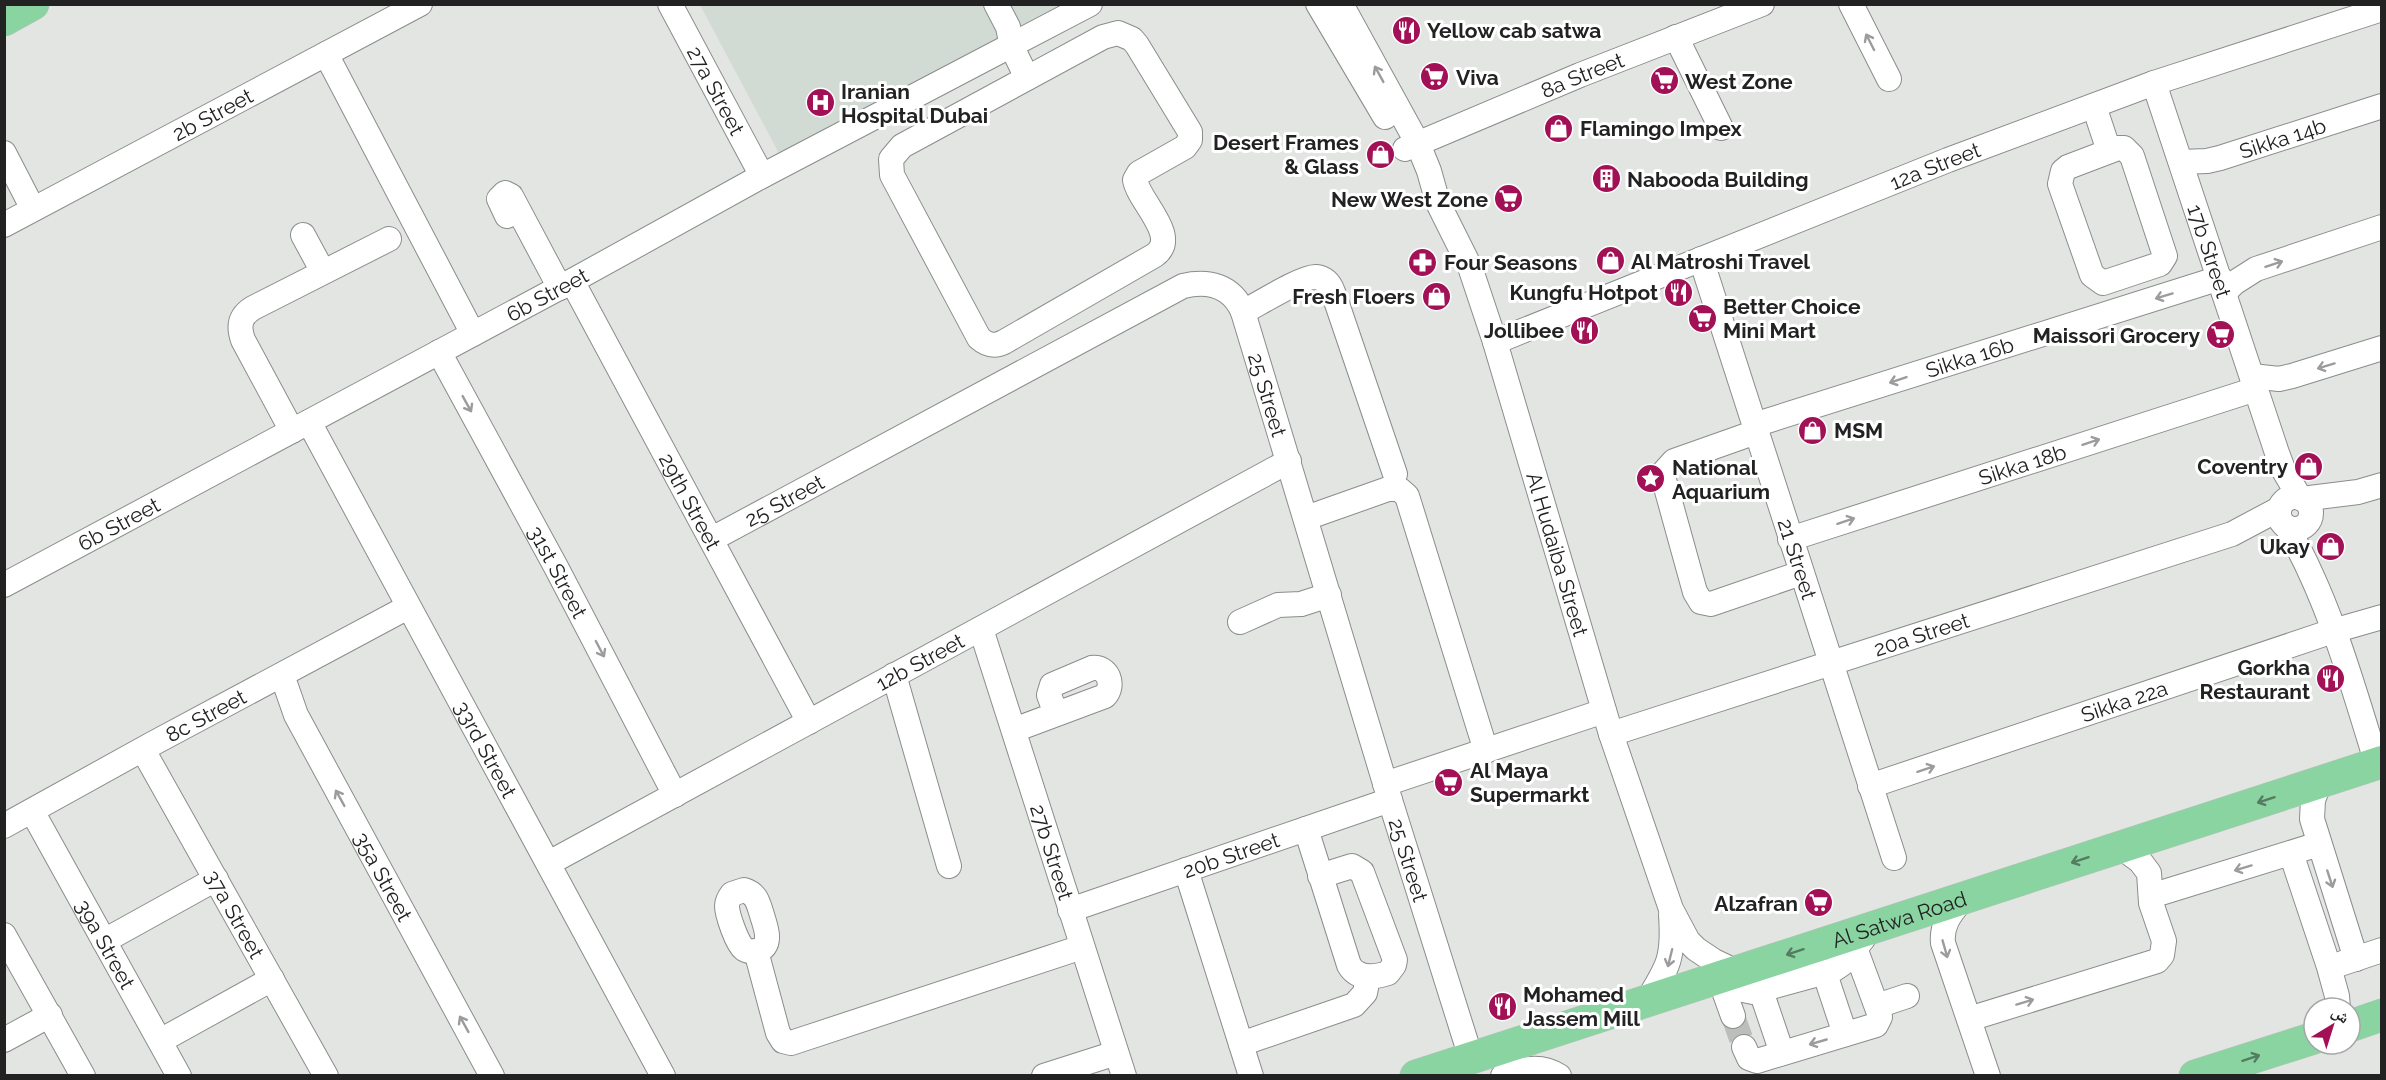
<svg xmlns="http://www.w3.org/2000/svg" width="2386" height="1080" font-family="Raleway,'Noto Naskh Arabic',sans-serif">
<rect width="100%" height="100%" fill="#e2e5e2"/>
<polygon fill="#d2dbd3" points="700,5 1067,5 783,161"/>
<g fill="none" stroke-linecap="round" stroke-linejoin="round">
<polyline stroke="#bbbebb" stroke-width="24" stroke-dasharray="24 12" stroke-linecap="butt" points="1733,1016 1744,1047"/>
<defs>
<g id="minor">
<path id="s1" d="M670,4L762,176"/>
<polyline points="996,4 1008,27 1012,47 1027,78"/>
<polyline points="1318,4 1385,117"/>
<path id="s2" d="M1341,4L1418,144L1429,171L1438,203L1470,267L1495,342L1611,734L1671,909L1688,941L1696,949L1714,961L1735,971"/>
<polyline points="1851,4 1889,79"/>
<path d="M1118,33L1132,39L1137,45L1190,132V140L1185,147L1139,173L1135,180C1139,202 1180,236 1155,255L1004,342C994,347 987,345 979,338L892,175L891,159L902,146L1103,37Z"/>
<polyline points="1676,37 1721,128"/>
<polyline points="326,54 473,334"/>
<path id="s3" d="M2154,83L2277,453L2283,469L2300,498"/>
<polyline points="2094,106 2109,151"/>
<polygon points="2118,148 2124,148 2132,156 2165,256 2160,264 2103,283 2092,275 2060,184 2063,171 2068,167"/>
<path id="s4" d="M1405,149L1580,75L1762,4"/>
<polyline points="4,153 33,209"/>
<path id="s5" d="M2181,162L2207,161L2220,158L2382,106"/>
<polyline points="507,216 499,199 505,193 511,196 560,288"/>
<path id="s6" d="M4,225L420,4"/>
<polyline points="303,235 323,272"/>
<path id="s7" d="M1701,259L1894,858"/>
<path id="s8" d="M572,281L809,722"/>
<polyline points="2224,293 2234,283 2256,269 2382,227"/>
<path d="M1243,312C1257,305 1303,276 1316,277C1325,278 1330,284 1333,292L1395,474"/>
<path id="s9" d="M1495,342L1948,160L2154,83L2382,9"/>
<path id="s10" d="M439,352L556,567L675,795"/>
<polyline points="2252,376 2279,379 2292,376 2382,348"/>
<path id="s11" d="M309,422L663,1076"/>
<path id="s12" d="M1754,425L2220,278"/>
<path d="M292,431L243,340C238,326 240,316 253,308L389,239"/>
<polyline points="1756,432 1674,461 1664,472 1664,480 1695,592 1701,602 1711,604 1801,573"/>
<circle cx="2295" cy="513" r="16"/>
<polyline points="2302,499 2358,492 2382,485"/>
<polyline points="1306,518 1388,489 1399,489 1407,496 1486,751"/>
<path d="M2287,527C2329,600 2352,683 2377,764"/>
<path id="s13" d="M712,539L1183,286C1209,280 1232,286 1243,312L1390,800L1471,1058"/>
<path id="s14" d="M1790,539L2256,389"/>
<path id="s15" d="M4,585L572,281L762,176L1090,4"/>
<polyline points="1240,622 1278,605 1301,604 1329,595"/>
<path id="s16" d="M981,629L1124,1076"/>
<path id="s17" d="M282,675L296,715L492,1076"/>
<polyline points="894,675 949,866"/>
<path d="M1014,730L1105,696C1115,685 1108,666 1092,668L1052,685L1049,695L1056,714"/>
<path id="s18" d="M1611,734L2232,534L2279,509"/>
<path id="s19" d="M143,750L326,1076"/>
<polyline points="2320,782 2313,800 2312,819 2356,959"/>
<polyline points="1385,784 1604,711"/>
<path id="s20" d="M1870,786L2333,631L2382,617"/>
<path id="s21" d="M32,811L179,1076"/>
<path id="s22" d="M4,826L152,744L408,607"/>
<path d="M1306,829L1349,965C1357,979 1373,978 1388,973L1394,965L1395,960L1362,872L1352,866L1320,876"/>
<polyline points="2291,853 2329,967 2337,996 2338,1008"/>
<path id="s23" d="M549,863L1289,461"/>
<polyline points="1186,870 1251,1076"/>
<path d="M744,890C757,894 758,903 762,915C765,926 774,945 757,951C753,952 748,951 744,949C737,944 727,914 727,906C727,901 729,898 732,894Z"/>
<polyline points="2151,896 2319,844"/>
<path d="M1964,897C1952,912 1941,923 1943,943L1988,1076"/>
<path id="s24" d="M1070,910L1390,800"/>
<polyline points="4,935 83,1076"/>
<polyline points="104,941 216,879"/>
<polyline points="756,951 778,1033 783,1041 791,1043 1082,947"/>
<polyline points="2340,964 2382,950"/>
<polyline points="1825,974 1845,1034"/>
<polyline points="1719,977 1738,989 1753,992 1833,970 1842,964 1863,939"/>
<polyline points="1719,977 1733,1016"/>
<polyline points="1761,991 1782,1053"/>
<path d="M1647,1001C1669,966 1674,957 1671,915"/>
<polyline points="1877,1006 1907,996"/>
<polyline points="1969,1019 2157,961 2162,955 2164,941 2151,903 2149,873 2140,861 2121,847"/>
<polyline points="4,1040 50,1015"/>
<polyline points="160,1041 272,979"/>
<polyline points="1241,1044 1354,1005 1365,993 1368,977"/>
<polyline points="1744,1047 1749,1058 1757,1061 1876,1025 1880,1017 1879,1013 1855,948"/>
<polyline points="1044,1076 1116,1053"/>
<path d="M1503,1076C1523,1069 1540,1064 1559,1076"/>
</g>
<g id="major">
<polyline points="4,20 33,4"/>
<polyline points="2350,1026 2382,1015"/>
<path id="s25" d="M1416,1076L2382,762"/>
<polyline points="2195,1076 2314,1038"/>
</g>
</defs>
<use href="#minor" stroke="#8a8d8b" stroke-width="26"/>
<use href="#major" stroke="#c1c1c1" stroke-width="33"/>
<use href="#minor" stroke="#fff" stroke-width="24"/>
<use href="#major" stroke="#89d4a0" stroke-width="32"/>
</g>
<defs><path id="oneway-shaft" d="M-6 0H5M1.5-3L5.5 0L1.5 3" fill="none" stroke-width="1.6" stroke-linecap="round" stroke-linejoin="round" transform="scale(1.5)"/></defs>
<g stroke="#9b9c9b">
<use href="#oneway-shaft" transform="translate(1870 42) rotate(-117)"/>
<use href="#oneway-shaft" transform="translate(1379 74) rotate(-119)"/>
<use href="#oneway-shaft" transform="translate(2274 264) rotate(-18)"/>
<use href="#oneway-shaft" transform="translate(2164 296) rotate(163)"/>
<use href="#oneway-shaft" transform="translate(2326 366) rotate(163)"/>
<use href="#oneway-shaft" transform="translate(1898 380) rotate(161)"/>
<use href="#oneway-shaft" transform="translate(467 404) rotate(61)"/>
<use href="#oneway-shaft" transform="translate(2091 442) rotate(-18)"/>
<use href="#oneway-shaft" transform="translate(1846 521) rotate(-18)"/>
<use href="#oneway-shaft" transform="translate(600 649) rotate(62)"/>
<use href="#oneway-shaft" transform="translate(1926 769) rotate(-18)"/>
<use href="#oneway-shaft" transform="translate(340 798) rotate(-119)"/>
<use href="#oneway-shaft" transform="translate(2243 868) rotate(163)"/>
<use href="#oneway-shaft" transform="translate(2330 879) rotate(72)"/>
<use href="#oneway-shaft" transform="translate(1945 949) rotate(74)"/>
<use href="#oneway-shaft" transform="translate(1670 958) rotate(104)"/>
<use href="#oneway-shaft" transform="translate(2025 1002) rotate(-17)"/>
<use href="#oneway-shaft" transform="translate(464 1024) rotate(-119)"/>
<use href="#oneway-shaft" transform="translate(1818 1042) rotate(164)"/>
</g>
<g stroke="#557b60">
<use href="#oneway-shaft" transform="translate(2266 800) rotate(162)"/>
<use href="#oneway-shaft" transform="translate(2080 860) rotate(162)"/>
<use href="#oneway-shaft" transform="translate(1795 952) rotate(162)"/>
<use href="#oneway-shaft" transform="translate(2251 1058) rotate(-18)"/>
</g>
<defs>
<symbol id="restaurant-disc" viewBox="-11 -11 22 22"><circle r="9.5" fill="#a21156" stroke="#fff"/><path d="M-5-6h1v4h1v-4h1v4h1v-4h1v5L-1.5 .5V6h-2V.5L-5-1ZM5-6V6H3V1.5H1.5Q1.5-4 5-6Z" fill="#fff"/></symbol>
<symbol id="supermarket-disc" viewBox="-11 -11 22 22"><circle r="9.5" fill="#a21156" stroke="#fff"/><path d="M-6-5.5h2.5l.6 2H6L4.5 2H-2.5L-4.4-4H-6ZM-1.5 3.2a1.3 1.3 0 1 0 .1 0ZM3 3.2a1.3 1.3 0 1 0 .1 0Z" fill="#fff"/></symbol>
<symbol id="hospital-disc" viewBox="-11 -11 22 22"><circle r="9.5" fill="#a21156" stroke="#fff"/><path d="M-5-5h3v3.5h4V-5h3V5h-3V1.5h-4V5h-3Z" fill="#fff"/></symbol>
<symbol id="shop-disc" viewBox="-11 -11 22 22"><circle r="9.5" fill="#a21156" stroke="#fff"/><path d="M-5-2.5h2.3a2.7 3.5 0 0 1 5.4 0H5L5.5 6h-11ZM-1.5-2.5h3a1.5 2.3 0 0 0-3 0Z" fill="#fff"/></symbol>
<symbol id="building-disc" viewBox="-11 -11 22 22"><circle r="9.5" fill="#a21156" stroke="#fff"/><path d="M-4-6H4V6H1V3H-1V6H-4ZM-2.5-4.3h1.7v1.8h-1.7ZM.8-4.3h1.7v1.8H.8ZM-2.5-1h1.7V.8h-1.7ZM.8-1h1.7V.8H.8Z" fill="#fff"/></symbol>
<symbol id="pharmacy-disc" viewBox="-11 -11 22 22"><circle r="9.5" fill="#a21156" stroke="#fff"/><path d="M-2-6h4v4h4v4h-4v4h-4v-4h-4v-4h4Z" fill="#fff"/></symbol>
<symbol id="sight-disc" viewBox="-11 -11 22 22"><circle r="9.5" fill="#a21156" stroke="#fff"/><path d="M0-6L1.8-2.2L6-1.7L2.9 1.2L3.7 5.4L0 3.3L-3.7 5.4L-2.9 1.2L-6-1.7L-1.8-2.2Z" fill="#fff"/></symbol>
</defs>
<g fill-rule="evenodd">
<use href="#restaurant-disc" x="1390" y="14" width="33" height="33"/>
<use href="#supermarket-disc" x="1418" y="60" width="33" height="33"/>
<use href="#supermarket-disc" x="1648" y="64" width="33" height="33"/>
<use href="#hospital-disc" x="804" y="86" width="33" height="33"/>
<use href="#shop-disc" x="1542" y="112" width="33" height="33"/>
<use href="#shop-disc" x="1364" y="138" width="33" height="33"/>
<use href="#building-disc" x="1590" y="162" width="33" height="33"/>
<use href="#supermarket-disc" x="1492" y="182" width="33" height="33"/>
<use href="#shop-disc" x="1594" y="244" width="33" height="33"/>
<use href="#pharmacy-disc" x="1406" y="246" width="33" height="33"/>
<use href="#restaurant-disc" x="1662" y="276" width="33" height="33"/>
<use href="#shop-disc" x="1420" y="280" width="33" height="33"/>
<use href="#supermarket-disc" x="1686" y="302" width="33" height="33"/>
<use href="#restaurant-disc" x="1568" y="314" width="33" height="33"/>
<use href="#supermarket-disc" x="2204" y="318" width="33" height="33"/>
<use href="#shop-disc" x="1796" y="414" width="33" height="33"/>
<use href="#shop-disc" x="2292" y="450" width="33" height="33"/>
<use href="#sight-disc" x="1634" y="462" width="33" height="33"/>
<use href="#shop-disc" x="2314" y="530" width="33" height="33"/>
<use href="#restaurant-disc" x="2314" y="662" width="33" height="33"/>
<use href="#supermarket-disc" x="1432" y="766" width="33" height="33"/>
<use href="#supermarket-disc" x="1802" y="886" width="33" height="33"/>
<use href="#restaurant-disc" x="1486" y="990" width="33" height="33"/>
</g>
<g text-anchor="middle" dominant-baseline="central" stroke-width="6" stroke-linejoin="round" paint-order="stroke">
<g font-size="21" font-weight="bold" fill="#212221" stroke="#fff" text-anchor="start">
<text x="1427" y="30">Yellow cab satwa</text>
<text x="1456" y="77">Viva</text>
<text x="1685" y="81">West Zone</text>
<text x="841" y="91">Iranian<tspan x="841" dy="24">Hospital Dubai</tspan></text>
<text x="1580" y="128">Flamingo Impex</text>
<text x="1359" y="142" text-anchor="end">Desert Frames<tspan x="1359" dy="24">&amp; Glass</tspan></text>
<text x="1627" y="179">Nabooda Building</text>
<text x="1488" y="199" text-anchor="end">New West Zone</text>
<text x="1631" y="261">Al Matroshi Travel</text>
<text x="1444" y="262">Four Seasons</text>
<text x="1658" y="292" text-anchor="end">Kungfu Hotpot</text>
<text x="1415" y="296" text-anchor="end">Fresh Floers</text>
<text x="1723" y="306">Better Choice<tspan x="1723" dy="24">Mini Mart</tspan></text>
<text x="1564" y="330" text-anchor="end">Jollibee</text>
<text x="2200" y="335" text-anchor="end">Maissori Grocery</text>
<text x="1834" y="430">MSM</text>
<text x="2288" y="466" text-anchor="end">Coventry</text>
<text x="1672" y="467">National<tspan x="1672" dy="24">Aquarium</tspan></text>
<text x="2310" y="546" text-anchor="end">Ukay</text>
<text x="2310" y="667" text-anchor="end">Gorkha<tspan x="2310" dy="24">Restaurant</tspan></text>
<text x="1470" y="770">Al Maya<tspan x="1470" dy="24">Supermarkt</tspan></text>
<text x="1798" y="903" text-anchor="end">Alzafran</text>
<text x="1523" y="994">Mohamed<tspan x="1523" dy="24">Jassem Mill</tspan></text>
</g>
<g font-size="21" fill="#212221" stroke="#fff">
<text stroke="none"><textPath href="#s4" startOffset="192">8a Street</textPath></text>
<text stroke="none"><textPath href="#s1" startOffset="98">27a Street</textPath></text>
<text stroke="none"><textPath href="#s6" startOffset="236">2b Street</textPath></text>
<text stroke="none"><textPath href="#s5" startOffset="105">Sikka 14b</textPath></text>
<text stroke="none"><textPath href="#s9" startOffset="474">12a Street</textPath></text>
<text stroke="none"><textPath href="#s3" startOffset="177">17b Street</textPath></text>
<text stroke="none"><textPath href="#s15" startOffset="616">6b Street</textPath></text>
<text stroke="none"><textPath href="#s12" startOffset="226">Sikka 16b</textPath></text>
<text stroke="none"><textPath href="#s13" startOffset="693">25 Street</textPath></text>
<text stroke="none"><textPath href="#s14" startOffset="244">Sikka 18b</textPath></text>
<text stroke="none"><textPath href="#s13" startOffset="82">25 Street</textPath></text>
<text stroke="none"><textPath href="#s8" startOffset="250">29th Street</textPath></text>
<text stroke="none"><textPath href="#s15" startOffset="130">6b Street</textPath></text>
<text stroke="none"><textPath href="#s2" startOffset="594">Al Hudaiba Street</textPath></text>
<text stroke="none"><textPath href="#s7" startOffset="315">21 Street</textPath></text>
<text stroke="none"><textPath href="#s10" startOffset="250">31st Street</textPath></text>
<text stroke="none"><textPath href="#s18" startOffset="326">20a Street</textPath></text>
<text stroke="none"><textPath href="#s23" startOffset="422">12b Street</textPath></text>
<text stroke="none"><textPath href="#s20" startOffset="268">Sikka 22a</textPath></text>
<text stroke="none"><textPath href="#s22" startOffset="230">8c Street</textPath></text>
<text stroke="none"><textPath href="#s11" startOffset="372">33rd Street</textPath></text>
<text stroke="none"><textPath href="#s16" startOffset="234">27b Street</textPath></text>
<text stroke="none"><textPath href="#s24" startOffset="170">20b Street</textPath></text>
<text stroke="none"><textPath href="#s13" startOffset="1179">25 Street</textPath></text>
<text stroke="none"><textPath href="#s17" startOffset="226">35a Street</textPath></text>
<text stroke="none"><textPath href="#s19" startOffset="188">37a Street</textPath></text>
<text stroke="none"><textPath href="#s25" startOffset="508">Al Satwa Road</textPath></text>
<text stroke="none"><textPath href="#s21" startOffset="152">39a Street</textPath></text>
</g>
</g>
<rect width="2386" height="1080" fill="none" stroke="#212221" stroke-width="12"/>
<g transform="translate(2332 1026) rotate(38)"><circle r="28" fill="#ffffff" stroke="#a6a7a6" stroke-width="1.5"/>
<path d="M0-4.5L10 22L0 15L-10 22Z" fill="#a21156"/>
<text y="-9" font-size="16" font-weight="bold" text-anchor="middle" fill="#212221">ش</text>
</g>
</svg>
